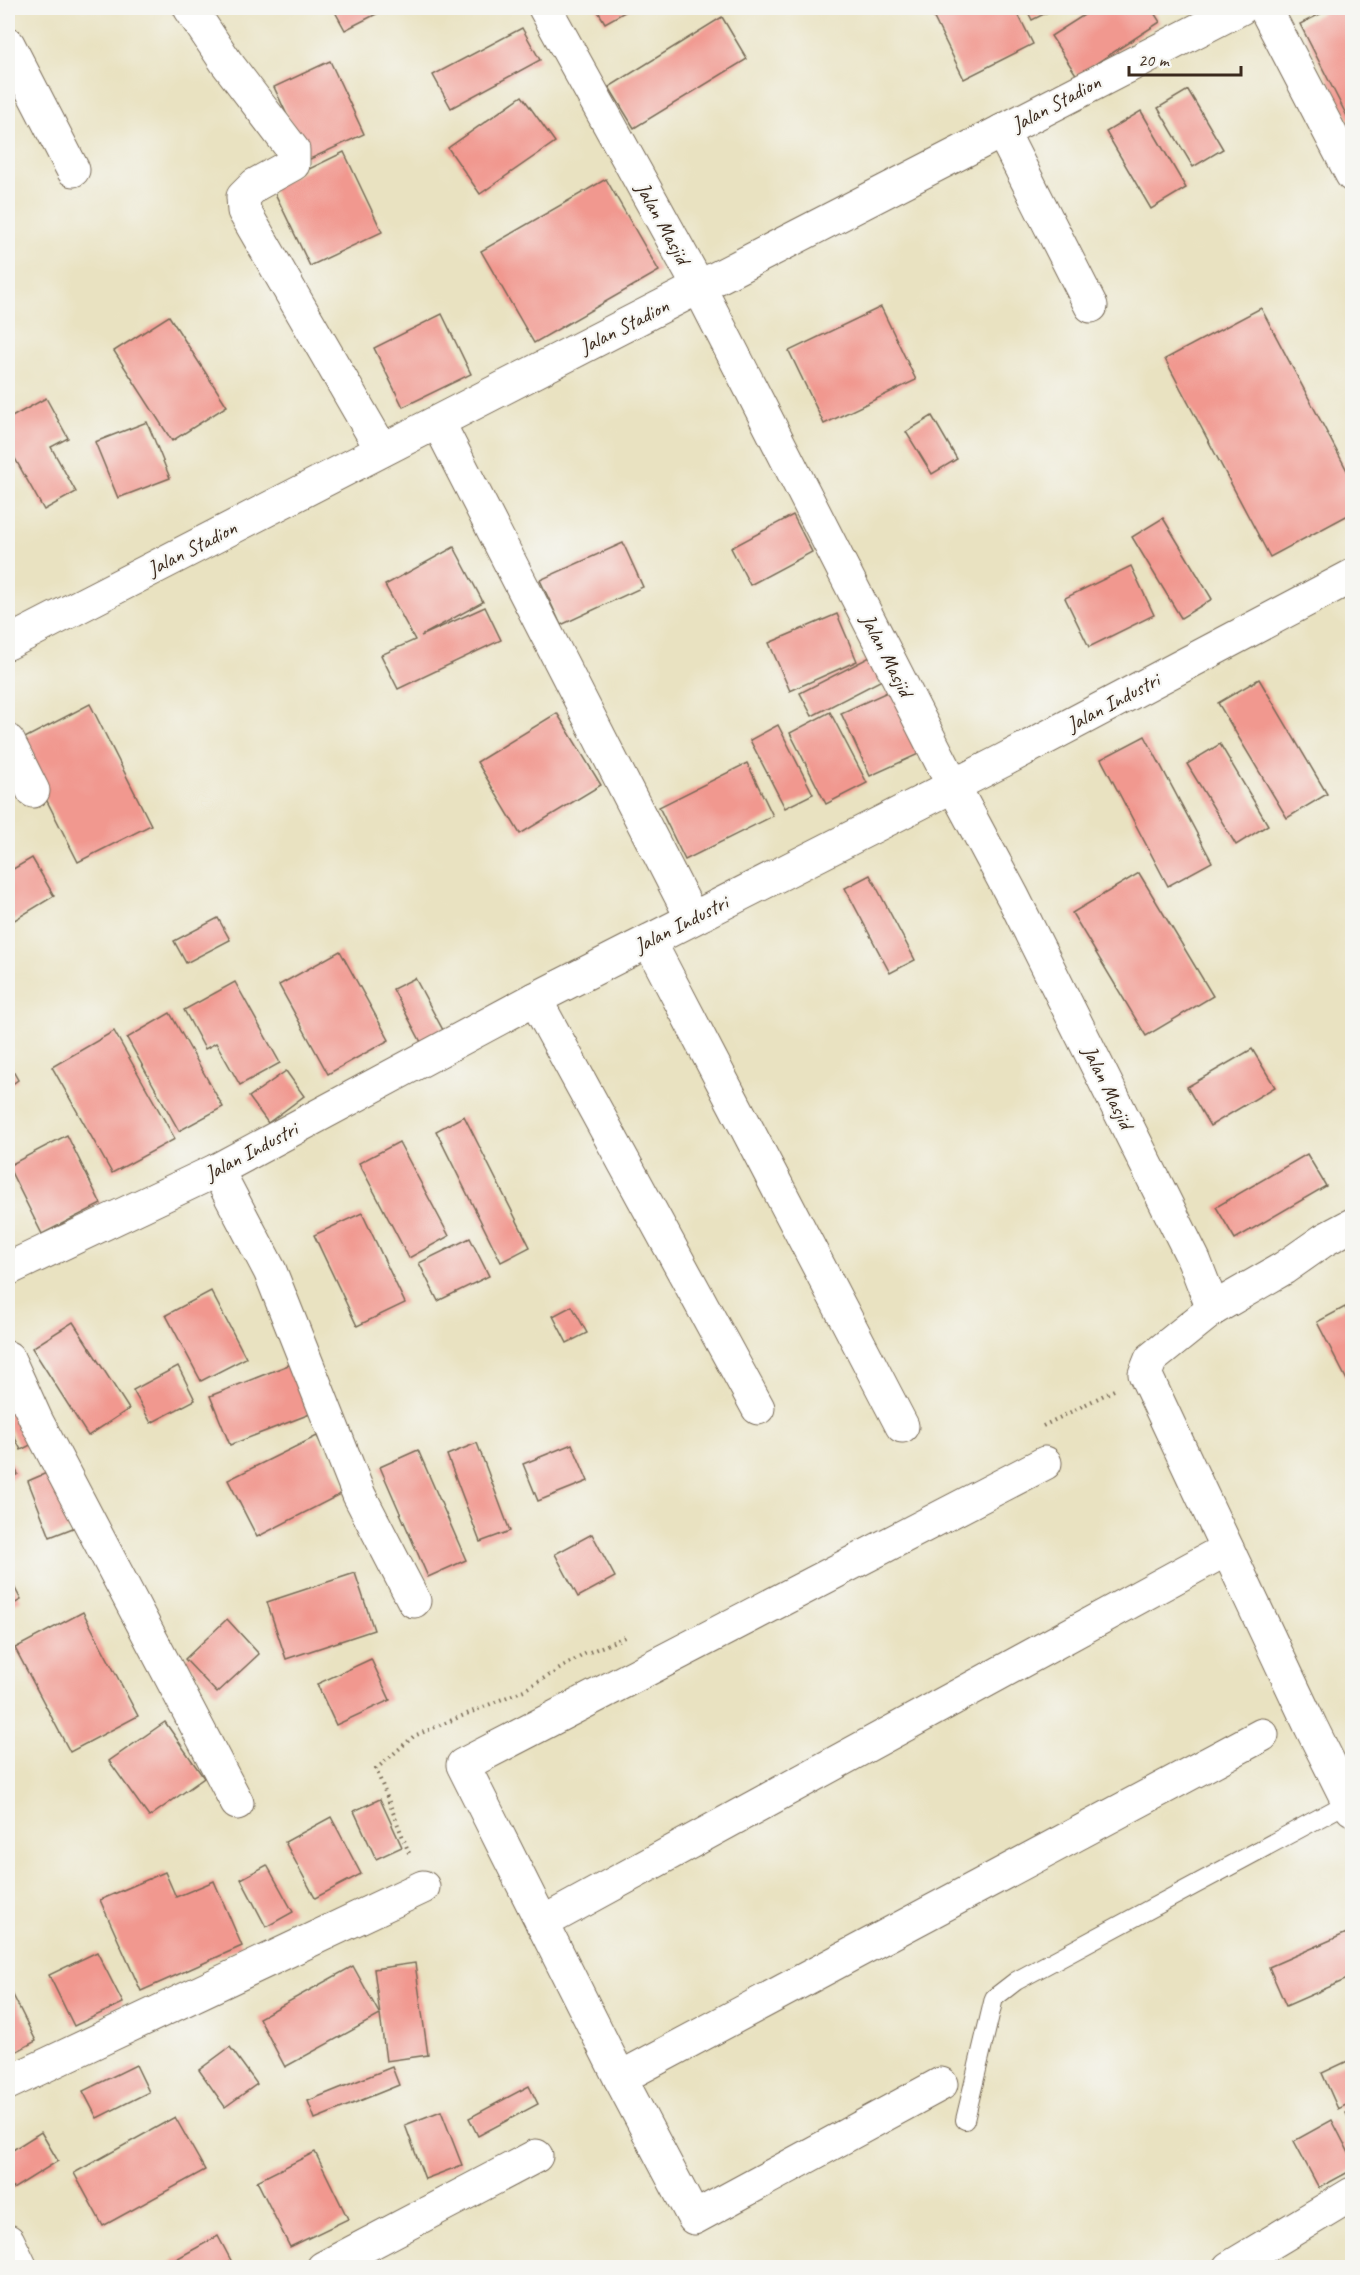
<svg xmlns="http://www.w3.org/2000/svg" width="1360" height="2275" font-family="Caveat,sans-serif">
<rect width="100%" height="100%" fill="#f6f6f2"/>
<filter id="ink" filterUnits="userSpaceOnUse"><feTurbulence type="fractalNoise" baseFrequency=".0167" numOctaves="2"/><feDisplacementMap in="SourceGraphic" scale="12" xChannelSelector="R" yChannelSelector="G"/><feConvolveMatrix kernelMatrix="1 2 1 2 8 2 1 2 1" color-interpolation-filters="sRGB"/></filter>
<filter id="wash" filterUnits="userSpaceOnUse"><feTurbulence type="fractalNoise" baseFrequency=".008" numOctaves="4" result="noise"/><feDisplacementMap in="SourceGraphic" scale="24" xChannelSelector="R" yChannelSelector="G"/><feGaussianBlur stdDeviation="1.35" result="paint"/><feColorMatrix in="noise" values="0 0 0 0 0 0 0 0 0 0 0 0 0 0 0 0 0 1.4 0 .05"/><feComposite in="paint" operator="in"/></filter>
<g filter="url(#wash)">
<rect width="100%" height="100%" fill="#e9e2c1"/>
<g id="blocks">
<g fill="#f1988f">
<polygon points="333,8 388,8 345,30"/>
<polygon points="596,8 632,8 605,23"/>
<polygon points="929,8 1015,8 1033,44 964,79"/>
<polygon points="1026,8 1056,8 1032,20"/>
<polygon points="1095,8 1151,8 1160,22 1077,76 1051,36"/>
<polygon points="1332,8 1352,8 1352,126 1300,24"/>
<polygon points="722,17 747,59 634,128 609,87"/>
<polygon points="522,28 540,60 451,108 433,75"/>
<polygon points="330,61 364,134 308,160 274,87"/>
<polygon points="1188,90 1223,149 1193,167 1158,108"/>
<polygon points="522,96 555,142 480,194 448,148"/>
<polygon points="1141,111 1186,188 1151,209 1106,132"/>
<polygon points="344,152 382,232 310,266 272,187"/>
<polygon points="606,179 659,271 534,343 481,251"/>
<polygon points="881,307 916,380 824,424 789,351"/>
<polygon points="1261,308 1352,480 1352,513 1270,557 1165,359"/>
<polygon points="442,314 471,374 403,407 374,348"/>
<polygon points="169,316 227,406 172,441 114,351"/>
<polygon points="46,398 68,438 51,447 76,492 44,510 8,446 8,419"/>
<polygon points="932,416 957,459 932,474 906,432"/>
<polygon points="147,422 170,478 118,498 95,442"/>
<polygon points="793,515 812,552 750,585 731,548"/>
<polygon points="1163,518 1212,599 1181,618 1132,537"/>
<polygon points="623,543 643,587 561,625 540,580"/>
<polygon points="454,547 483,602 421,636 485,607 501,640 398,689 381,655 415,640 385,585"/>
<polygon points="1131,566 1154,615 1089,647 1065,598"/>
<polygon points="837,614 857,661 790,691 769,643"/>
<polygon points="870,657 882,680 812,716 800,693"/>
<polygon points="1259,679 1327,794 1287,818 1218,703"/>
<polygon points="894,689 923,752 870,776 841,713"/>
<polygon points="90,704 151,825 78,862 17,742"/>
<polygon points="830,712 867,783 826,804 790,733"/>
<polygon points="557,713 601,785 520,834 477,762"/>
<polygon points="778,725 813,794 785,808 750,740"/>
<polygon points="1145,736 1212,862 1168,886 1101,759"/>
<polygon points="1220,744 1268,825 1236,845 1187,764"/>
<polygon points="747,763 773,816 685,860 659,807"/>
<polygon points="32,858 54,896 8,924 8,872"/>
<polygon points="1139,873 1213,996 1146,1036 1072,913"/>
<polygon points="870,875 915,960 890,973 845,888"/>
<polygon points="218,918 230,940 186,963 174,941"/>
<polygon points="340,951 389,1040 328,1074 279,985"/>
<polygon points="415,978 444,1032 422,1044 393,989"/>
<polygon points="235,982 280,1063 240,1085 216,1043 205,1049 184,1010"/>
<polygon points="170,1013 223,1107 179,1131 127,1038"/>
<polygon points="114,1031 175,1139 112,1173 52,1067"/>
<polygon points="1252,1049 1275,1087 1210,1126 1187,1087"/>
<polygon points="8,1062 18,1080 8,1087"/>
<polygon points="286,1071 304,1096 268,1123 249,1097"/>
<polygon points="464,1116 530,1247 501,1262 436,1131"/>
<polygon points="67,1135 101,1204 42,1234 8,1166"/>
<polygon points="399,1142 449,1236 409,1258 359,1163"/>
<polygon points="1307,1154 1326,1186 1235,1239 1216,1207"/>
<polygon points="362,1213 405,1303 357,1326 314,1235"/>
<polygon points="470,1238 489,1276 438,1301 419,1263"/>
<polygon points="211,1291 246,1358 201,1381 166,1315"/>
<polygon points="572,1306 587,1333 567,1343 553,1316"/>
<polygon points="1345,1307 1352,1322 1352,1390 1317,1322"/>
<polygon points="73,1322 129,1409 88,1436 32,1348"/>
<polygon points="291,1364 310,1414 230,1445 210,1396"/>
<polygon points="178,1366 195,1400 151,1423 133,1390"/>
<polygon points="8,1378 40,1440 21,1450 8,1424"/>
<polygon points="317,1436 345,1492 257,1537 228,1480"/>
<polygon points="477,1443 510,1531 480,1542 447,1455"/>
<polygon points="572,1444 588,1481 538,1501 523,1464"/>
<polygon points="418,1450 466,1560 428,1577 380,1467"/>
<polygon points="8,1457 18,1474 8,1480"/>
<polygon points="56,1469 78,1526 50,1537 28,1481"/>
<polygon points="592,1534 615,1577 578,1597 555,1554"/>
<polygon points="355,1573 374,1630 286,1659 267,1602"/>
<polygon points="8,1575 21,1600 8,1607"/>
<polygon points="83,1612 138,1716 70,1752 15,1648"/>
<polygon points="227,1619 259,1654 217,1693 185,1659"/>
<polygon points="371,1659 390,1700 336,1725 317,1684"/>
<polygon points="165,1722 204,1778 149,1817 109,1761"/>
<polygon points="380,1799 402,1847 376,1859 354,1811"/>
<polygon points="331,1817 361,1874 315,1898 285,1842"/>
<polygon points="267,1865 293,1912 266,1927 241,1879"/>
<polygon points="165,1872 176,1897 214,1881 242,1946 141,1991 100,1900"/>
<polygon points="1349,1932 1352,1940 1352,1977 1286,2006 1269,1967"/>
<polygon points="97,1952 123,2003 74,2026 49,1975"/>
<polygon points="415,1963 428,2055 386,2061 374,1969"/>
<polygon points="353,1966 380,2015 285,2067 259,2018"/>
<polygon points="8,1985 36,2041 8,2056"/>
<polygon points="230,2047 257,2084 225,2107 199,2070"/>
<polygon points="1352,2059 1352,2102 1338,2109 1322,2073"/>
<polygon points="136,2065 149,2092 97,2118 83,2091"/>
<polygon points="392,2067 399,2085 315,2119 308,2101"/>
<polygon points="529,2086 538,2104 478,2136 469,2118"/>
<polygon points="1352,2109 1352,2126 1346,2113"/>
<polygon points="441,2111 462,2165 425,2179 405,2125"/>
<polygon points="175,2117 205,2170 103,2226 74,2173"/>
<polygon points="1332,2120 1352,2159 1352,2170 1319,2188 1294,2141"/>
<polygon points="41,2132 58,2161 13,2189 8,2180 8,2153"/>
<polygon points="315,2152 348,2219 290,2247 257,2181"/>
<polygon points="218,2236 235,2268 160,2268"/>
</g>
</g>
</g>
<g filter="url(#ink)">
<use href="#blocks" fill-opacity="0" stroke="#786a57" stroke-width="1.5"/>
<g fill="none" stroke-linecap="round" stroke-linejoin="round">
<defs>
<polyline id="lane" points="965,2120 994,1998 1016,1981 1349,1802"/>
<g id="street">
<polyline points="190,8 226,62 293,150 293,164 255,185 243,197 244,211 382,450"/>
<polyline points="545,8 699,287 953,785 1013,897 1194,1260 1213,1309"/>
<polyline points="1265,8 1352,175"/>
<polyline points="8,44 73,170"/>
<polyline points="1002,131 1091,306"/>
<polyline points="438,422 692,918"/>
<polyline points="8,643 1241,8"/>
<polyline points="8,741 33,791"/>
<polyline points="649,941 902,1426"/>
<polyline points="535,999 758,1408"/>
<polyline points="217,1170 270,1271 359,1495 414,1601"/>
<polyline points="1352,1225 1324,1240 1284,1268 1213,1309 1151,1359 1145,1374 1311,1727 1352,1809"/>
<polyline points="8,1269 217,1170 535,999 1004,760 1352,576"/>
<polyline points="8,1358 37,1422 237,1803"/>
<polyline points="542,1923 1227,1549"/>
<polyline points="620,2078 1262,1735"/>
<polyline points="8,2083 423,1887"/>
<polyline points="941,2084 694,2218 620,2078 463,1765 1045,1463"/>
<polyline points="8,2241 21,2268"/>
<polyline points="323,2268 536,2156"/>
<polyline points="1229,2268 1352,2194"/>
</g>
</defs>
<use href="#lane" stroke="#786a57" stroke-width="20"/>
<use href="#street" stroke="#786a57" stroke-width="35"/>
<g stroke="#786a57" stroke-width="4" stroke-dasharray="1.5 4.5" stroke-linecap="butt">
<polyline points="1043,1426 1114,1390"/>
<polyline points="409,1853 376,1769 414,1736 524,1690 585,1654 627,1636"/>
</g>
<use href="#lane" stroke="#fff" stroke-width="18"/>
<use href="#street" stroke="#fff" stroke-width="33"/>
</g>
</g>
<g text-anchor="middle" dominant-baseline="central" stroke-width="4.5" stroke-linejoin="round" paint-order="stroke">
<g font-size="21" fill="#3b2a1e" stroke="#f6f6f2">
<text transform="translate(1056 103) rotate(-28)">Jalan Stadion</text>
<text transform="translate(663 223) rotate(61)">Jalan Masjid</text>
<text transform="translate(624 326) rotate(-27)">Jalan Stadion</text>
<text transform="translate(192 548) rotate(-27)">Jalan Stadion</text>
<text transform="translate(887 655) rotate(63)">Jalan Masjid</text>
<text transform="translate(1113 702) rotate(-28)">Jalan Industri</text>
<text transform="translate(681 924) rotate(-27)">Jalan Industri</text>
<text transform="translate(1108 1087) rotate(64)">Jalan Masjid</text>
<text transform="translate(251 1151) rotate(-28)">Jalan Industri</text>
</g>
</g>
<rect width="1360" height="2275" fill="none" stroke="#f6f6f2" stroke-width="30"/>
<path d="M1129 66v9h112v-9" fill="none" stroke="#3b2a1e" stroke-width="3"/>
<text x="1138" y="66" font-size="18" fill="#3b2a1e" stroke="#f6f6f2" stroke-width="4.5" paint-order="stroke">20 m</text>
</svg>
